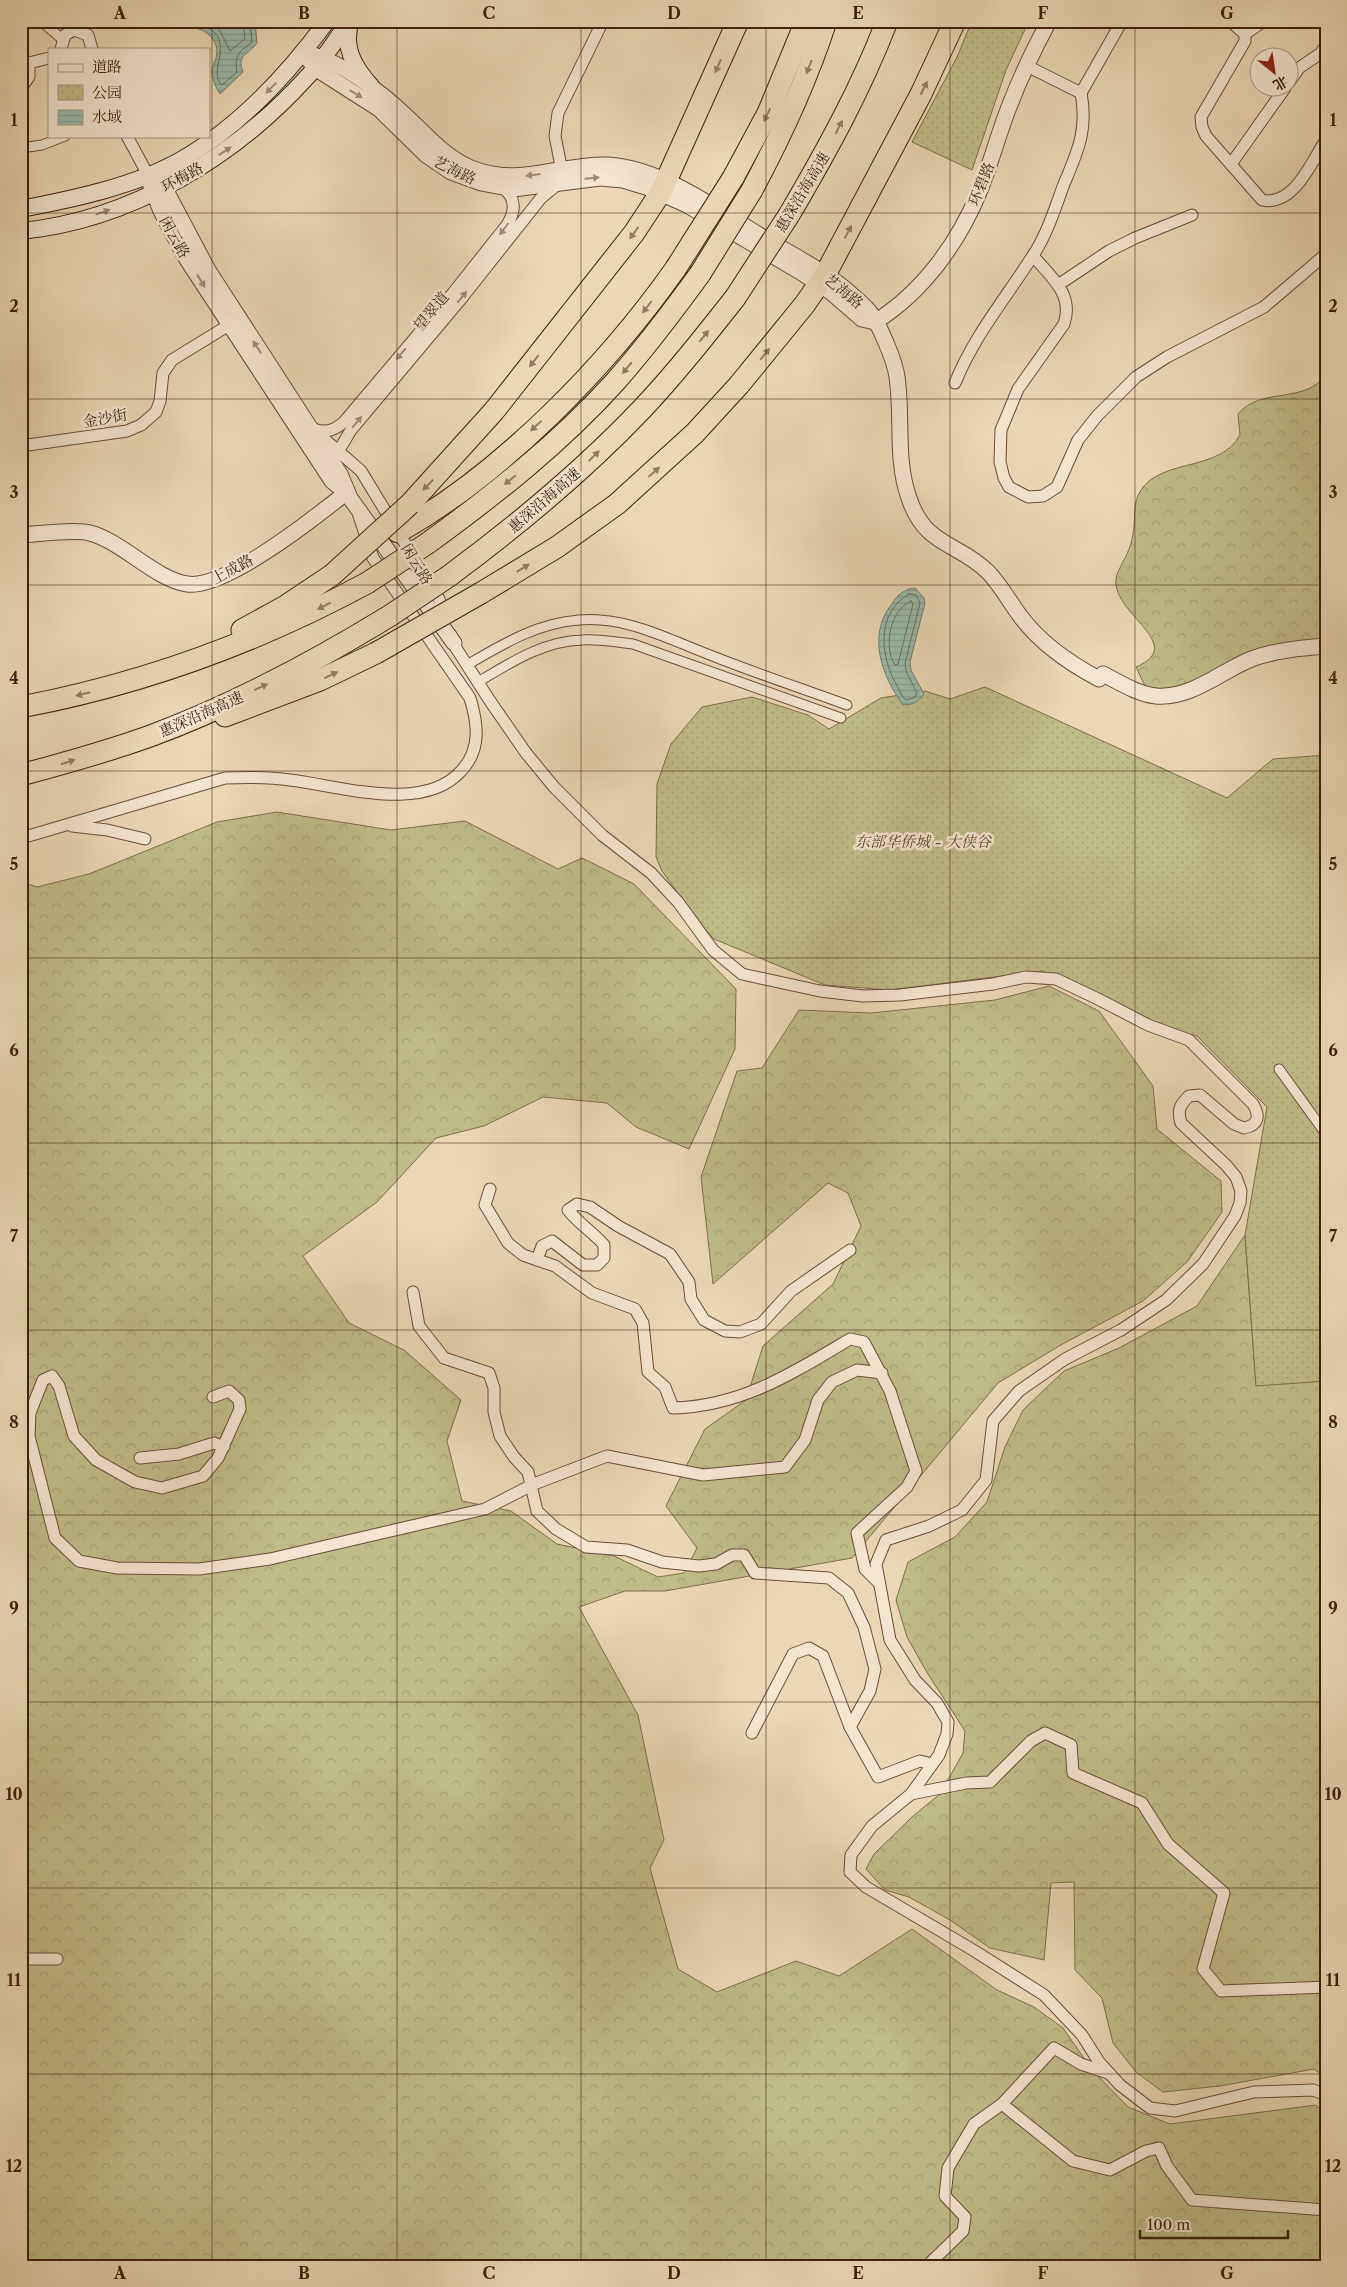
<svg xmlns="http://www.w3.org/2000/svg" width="1347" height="2287" font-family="'Libre Caslon Text','Noto Serif SC',serif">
<defs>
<pattern id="forest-crowns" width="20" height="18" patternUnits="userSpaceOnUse" patternTransform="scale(1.25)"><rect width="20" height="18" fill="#bebc89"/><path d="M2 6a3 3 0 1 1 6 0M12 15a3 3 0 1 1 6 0" fill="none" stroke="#a4a175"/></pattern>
<pattern id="park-dots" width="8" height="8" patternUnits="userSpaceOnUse" patternTransform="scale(1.25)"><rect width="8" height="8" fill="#bebc89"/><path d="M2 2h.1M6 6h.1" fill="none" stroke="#a4a175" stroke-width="1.8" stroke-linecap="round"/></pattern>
<pattern id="water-rules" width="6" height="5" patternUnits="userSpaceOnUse" patternTransform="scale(1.25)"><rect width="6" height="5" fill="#99baab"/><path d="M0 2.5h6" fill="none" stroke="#859f92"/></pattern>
</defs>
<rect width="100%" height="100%" fill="#ecd7b5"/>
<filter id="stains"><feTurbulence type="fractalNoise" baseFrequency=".004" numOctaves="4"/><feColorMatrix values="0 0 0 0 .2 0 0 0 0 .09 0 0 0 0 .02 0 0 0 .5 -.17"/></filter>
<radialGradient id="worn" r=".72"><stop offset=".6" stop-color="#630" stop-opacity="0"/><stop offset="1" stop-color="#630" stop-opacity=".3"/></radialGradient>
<g fill="url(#forest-crowns)" stroke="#7e6d4a">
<path d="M1326,374V641L1188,684L1166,689L1146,688L1136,667C1192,643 1101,610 1118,572C1124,559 1131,549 1133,534C1136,519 1132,503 1141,490C1162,458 1220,472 1240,435L1238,414C1261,386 1306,405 1326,374Z"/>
<polygon points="277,812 391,830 465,821 558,869 582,858 634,884 736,989 735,1049 689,1149 636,1127 607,1103 543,1097 484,1126 436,1138 377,1202 303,1256 349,1323 404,1350 461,1400 447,1441 462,1501 511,1511 557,1544 614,1556 658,1577 684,1573 697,1548 666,1506 705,1429 746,1400 763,1346 833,1284 861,1226 848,1193 828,1183 713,1284 701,1177 737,1071 762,1068 799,1010 871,1013 995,1000 1049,986 1099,1011 1153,1086 1157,1129 1221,1181 1222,1212 1187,1262 1143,1301 1059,1346 998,1383 852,1558 665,1591 625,1591 579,1607 638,1715 664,1840 650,1868 678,1969 717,1992 796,1961 839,1976 912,1929 997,1990 1034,2007 1063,2028 1092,2070 1128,2107 1170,2124 1316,2105 1326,2115 1326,2266 21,2266 21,882 37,887 89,874 217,822"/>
<polygon points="1245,1235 1256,1385 1326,1381 1326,2078 1314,2069 1220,2086 1163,2092 1136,2072 1113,2043 1102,1998 1075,1970 1074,1882 1051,1883 1044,1960 990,1948 950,1920 909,1897 885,1890 866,1869 874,1854 913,1816 940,1794 963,1753 965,1731 926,1671 907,1637 896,1600 908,1562 955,1537 987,1502 1005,1447 1023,1410 1064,1371 1119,1348 1197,1306"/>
</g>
<g fill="url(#park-dots)" stroke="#7e6d4a">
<polygon points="972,21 1029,21 1006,70 972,170 912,142 957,57"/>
<polygon points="985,687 1227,798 1273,759 1326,755 1326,1381 1256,1386 1245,1235 1267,1107 1197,1036 1172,1030 1042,971 889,990 825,985 714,939 698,921 662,871 656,857 657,784 671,744 702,707 752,697 808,715 829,729 881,698 925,691 950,699"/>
</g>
<g fill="url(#water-rules)" stroke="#757c6b">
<path d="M187,21H255L257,43C249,55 236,54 243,72L220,94C216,87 212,80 212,71C212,65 217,59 217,52C217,38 203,27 190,28Z"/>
<path d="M915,588L924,598L925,603L910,662L911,670L924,694C918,702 913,705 903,705C882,676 867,636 891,605C897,596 903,589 915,588Z"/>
</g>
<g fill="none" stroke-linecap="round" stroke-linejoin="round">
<g stroke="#6c6c5b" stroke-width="1">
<path d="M193,21C196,23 200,23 204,25C238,42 206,70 222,85L237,72C234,55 240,51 252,42L250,21"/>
<polyline points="210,21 220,31 230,51 245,39 243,21"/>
<path d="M909,594L916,595L920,603L905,663L906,671L917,693L915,697L906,700C901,696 899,689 896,684C880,655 876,613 909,594Z"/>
<path d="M911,601L913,604L898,664L895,665C883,647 890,610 911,601Z"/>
</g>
<defs>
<g id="pedestrian">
<polyline points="41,21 62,39"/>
<polyline points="67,21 69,32"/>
<polyline points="21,90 30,77 30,62"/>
<polyline points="21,148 42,145 65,136"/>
<path d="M467,665C503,644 537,623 579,620C626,616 668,639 710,655C755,673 801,688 847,705"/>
<path d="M478,682C510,663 543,641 582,640C599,639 616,642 633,644L841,718"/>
<polyline points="1279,1069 1326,1134"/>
</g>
<g id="minor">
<path d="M1230,21L1245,34V41L1201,117L1202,127L1206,136L1262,200C1294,207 1311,162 1326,140"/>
<polyline points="1245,34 1264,21"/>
<polyline points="61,49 65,35 74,30 88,35 92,49"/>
<polyline points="21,65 49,58"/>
<polyline points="1027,66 1081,93 1122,21"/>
<polyline points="1290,81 1299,68 1321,53 1326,45"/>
<polyline points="127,136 148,175"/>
<polyline points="1231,164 1285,88"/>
<polyline points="562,171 555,136 558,113 603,21"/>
<path d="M1033,256C1051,277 1074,294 1064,324L1018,389L1001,430L1000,462L1004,478L1009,487L1028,497L1043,496L1057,487L1078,440L1097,416L1136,377L1167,357L1264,307L1326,254"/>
<polyline points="1058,285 1109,251 1135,238 1192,215"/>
<path d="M955,383C974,336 1005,299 1032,257C1047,235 1055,208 1064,184C1078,151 1088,129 1081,93"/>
<path d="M314,429C325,434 335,430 344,422L453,293L507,225C516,211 516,197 502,187"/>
<polyline points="316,432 361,471 439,599 446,618"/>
<polyline points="21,446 127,431 141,425 156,412 160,401 163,373 172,360 229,325"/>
<polyline points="335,457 351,430 461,299 541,198 558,184"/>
<path d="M451,635L456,648L490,701L526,753L554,787L602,835L651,873L678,902L713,950L742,974L820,991L863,996L900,995L993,984L1026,977L1056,979L1098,999L1148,1025L1189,1040L1253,1104C1260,1116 1259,1125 1244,1128L1234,1124L1200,1095L1189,1096C1180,1105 1177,1110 1181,1123L1226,1165L1236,1177L1241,1191L1240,1203L1235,1216L1203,1264L1166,1300L1121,1330L1065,1359L1019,1391L993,1421L986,1480L962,1510L929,1526L886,1540L876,1564L890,1640L915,1680L937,1703L948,1722L947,1734L939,1755L911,1794L872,1826L851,1855L850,1872L866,1887L973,1950L1044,1995L1082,2035L1099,2062L1120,2085L1150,2108L1175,2111L1254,2092L1313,2090L1326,2095"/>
<polyline points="72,826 107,830 145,839"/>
<path d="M25,837L225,778C247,777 269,777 290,780C341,786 424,814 462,770C481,749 478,724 470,698L373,558L359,516"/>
<path d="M490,1189L485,1205L508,1243L523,1255L555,1266L592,1293L635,1309L643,1323L648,1372L665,1387L673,1408C742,1406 793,1373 850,1339L864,1342L890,1391L916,1471L907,1487L857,1533L865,1569L879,1583"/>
<path d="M537,1260L542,1246L552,1241L583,1265H597L604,1258V1245C593,1232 579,1224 568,1210L577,1204L590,1207L618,1226L670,1254L689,1282L691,1299L704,1320L725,1331L740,1332L761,1324L791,1291L850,1250"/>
<polyline points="413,1292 419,1326 444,1358 489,1373 494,1388 494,1412 500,1436 514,1457 528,1472 537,1511 556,1529 586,1547 627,1550 662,1562 699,1566 716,1564 732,1555 744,1555 755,1573 829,1578 848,1593 864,1627 875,1669 870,1691 850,1727 878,1777 920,1761 932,1764"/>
<polyline points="213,1397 229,1391 239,1400 240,1409 218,1458 203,1476 162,1488 135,1482 96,1460 74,1436 59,1386 52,1376 43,1380 30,1413 29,1436 55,1538 79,1561 117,1568 199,1569 270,1559 485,1509 534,1484 607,1456 703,1475 785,1467 805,1440 818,1400 832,1382 857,1370 882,1373"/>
<polyline points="140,1458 179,1454 214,1443 224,1447"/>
<polyline points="752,1733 793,1654 809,1648 823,1656 850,1727"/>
<polyline points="911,1794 966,1783 990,1782 1031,1741 1045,1733 1071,1745 1073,1773 1142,1803 1168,1844 1224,1893 1203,1969 1221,1991 1326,1987"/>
<polyline points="21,1959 57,1959"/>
<polyline points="1002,2104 1054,2048 1081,2064 1108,2073"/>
<polyline points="927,2266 963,2231 965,2217 945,2196 948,2168 974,2124 1002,2104 1073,2161 1110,2170 1146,2151 1159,2148 1167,2166 1192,2200 1326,2210"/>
</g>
<g id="tertiary">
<path d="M303,52C338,59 381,92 406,116C427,135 444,157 471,168C520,188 560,163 608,165C662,168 719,211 764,238C790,254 820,268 844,288C852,295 862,303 869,311C879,323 895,361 897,377C903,418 895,459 909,498C925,547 958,542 988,572C1001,585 1010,603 1021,617C1041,644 1069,663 1099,679L1103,674C1119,682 1137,694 1156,696C1192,699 1222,670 1254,658C1277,650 1302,648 1326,646"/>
<polyline points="308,59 315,68 379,109 426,155 451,172 481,183 513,189 600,178 623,180 646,187 687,205 802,273 832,293 862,319 875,322"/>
<polyline points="155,180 164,187 208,270 340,474 350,498 454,643"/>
<polyline points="149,181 161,211 186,258 332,481 346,492"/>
<path d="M875,322C923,292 959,242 980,190C991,163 998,135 1009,107C1020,78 1034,49 1049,21"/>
<path d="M21,535C38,534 76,529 90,533C123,542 155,579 187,584C224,590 317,516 347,492"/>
</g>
<g id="secondary">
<path d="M351,21C342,47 354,67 371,86"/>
<path d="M21,209C73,199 135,186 181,160C239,127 288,74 327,21"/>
<path d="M21,231C132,220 235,157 308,76C324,59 336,40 349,21"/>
</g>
<g id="motorway">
<polyline points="733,178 768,113 806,21"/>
<path d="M752,190C781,136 807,80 826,21"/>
<path d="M789,215C826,152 861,89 887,21"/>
<polyline points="410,504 494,411 634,233 661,192 738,21"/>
<path d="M398,532C503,473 607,366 676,268"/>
<path d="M428,543C494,495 560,443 615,382C646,347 673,311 700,274"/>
<path d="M449,576C518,525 583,471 642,409C675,374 705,336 735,298"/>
<polyline points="481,593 557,547 617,504 695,433 739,385 805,304 825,275 921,94 955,21"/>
<polyline points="242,630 284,607 332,575"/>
<path d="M21,707C143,684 258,642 367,583"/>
<polyline points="225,716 320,680 376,653"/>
<path d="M21,775C65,763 110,751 153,735C236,704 316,661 391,615"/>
</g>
</defs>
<use href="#pedestrian" stroke="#6a4c36" stroke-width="11"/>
<use href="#minor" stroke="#6a4c36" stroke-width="13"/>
<use href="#tertiary" stroke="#6a4c36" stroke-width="17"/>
<use href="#secondary" stroke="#3f1e0b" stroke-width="18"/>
<use href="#motorway" stroke="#3f1e0b" stroke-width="23"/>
<use href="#pedestrian" stroke="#f3e5cf" stroke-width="9"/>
<use href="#minor" stroke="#f3e5cf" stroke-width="11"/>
<use href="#tertiary" stroke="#f3e5cf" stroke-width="15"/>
<use href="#secondary" stroke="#f3e5cf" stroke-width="16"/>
<use href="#motorway" stroke="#ecd7b5" stroke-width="21"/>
<defs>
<g id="motorway-bridge">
<polyline points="676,268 733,178"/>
<polyline points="700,274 752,190"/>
<polyline points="735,298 789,215"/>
<polyline points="332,575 410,504"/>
<polyline points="367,583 428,543"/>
<polyline points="391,615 449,576"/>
<polyline points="376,653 481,593"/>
</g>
</defs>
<use href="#motorway-bridge" stroke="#3f1e0b" stroke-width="23" stroke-linecap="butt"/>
<use href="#motorway-bridge" stroke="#ecd7b5" stroke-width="21"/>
</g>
<defs><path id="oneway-solid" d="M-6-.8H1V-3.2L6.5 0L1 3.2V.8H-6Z" transform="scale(1.25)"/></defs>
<g fill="#967a60">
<use href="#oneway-solid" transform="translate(718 66) rotate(114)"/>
<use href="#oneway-solid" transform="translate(809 67) rotate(111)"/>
<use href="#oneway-solid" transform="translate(924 88) rotate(-63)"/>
<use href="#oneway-solid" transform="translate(767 115) rotate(116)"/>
<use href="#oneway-solid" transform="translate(839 127) rotate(-63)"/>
<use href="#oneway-solid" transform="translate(848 232) rotate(-62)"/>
<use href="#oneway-solid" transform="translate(634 233) rotate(126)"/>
<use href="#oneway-solid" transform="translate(647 307) rotate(128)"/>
<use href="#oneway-solid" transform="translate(704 336) rotate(-51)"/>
<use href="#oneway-solid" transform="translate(765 354) rotate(-51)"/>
<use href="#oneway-solid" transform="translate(534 361) rotate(128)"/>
<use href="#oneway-solid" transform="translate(627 368) rotate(130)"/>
<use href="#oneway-solid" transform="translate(536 426) rotate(137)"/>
<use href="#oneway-solid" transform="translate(594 456) rotate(-44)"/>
<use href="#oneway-solid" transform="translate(654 472) rotate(-42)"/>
<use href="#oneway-solid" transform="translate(510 480) rotate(141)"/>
<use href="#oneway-solid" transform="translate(428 485) rotate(134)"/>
<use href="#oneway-solid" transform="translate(523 568) rotate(-31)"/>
<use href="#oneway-solid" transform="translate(324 606) rotate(153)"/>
<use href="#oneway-solid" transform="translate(331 675) rotate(-26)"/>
<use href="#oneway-solid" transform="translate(261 687) rotate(-26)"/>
<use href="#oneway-solid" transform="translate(83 694) rotate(166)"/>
<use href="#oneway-solid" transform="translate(68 762) rotate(-17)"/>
</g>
<g fill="#a28b77">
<use href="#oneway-solid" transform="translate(271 88) rotate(135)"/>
<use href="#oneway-solid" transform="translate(356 94) rotate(31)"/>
<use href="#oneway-solid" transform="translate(225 151) rotate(-34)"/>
<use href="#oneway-solid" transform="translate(533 175) rotate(173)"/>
<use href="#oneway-solid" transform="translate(592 178) rotate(-5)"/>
<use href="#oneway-solid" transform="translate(103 212) rotate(-19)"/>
<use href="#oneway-solid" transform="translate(504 229) rotate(127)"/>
<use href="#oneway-solid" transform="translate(201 281) rotate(58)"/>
<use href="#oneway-solid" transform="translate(462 297) rotate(-51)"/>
<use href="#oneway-solid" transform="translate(257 347) rotate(-123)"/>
<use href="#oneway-solid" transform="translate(401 354) rotate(130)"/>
<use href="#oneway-solid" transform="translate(357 422) rotate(-50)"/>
</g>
<path fill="none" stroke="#3f1e0b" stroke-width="1" stroke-opacity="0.55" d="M212,21V2266M397,21V2266M581,21V2266M766,21V2266M950,21V2266M1135,21V2266M21,213H1326M21,399H1326M21,585H1326M21,771H1326M21,958H1326M21,1143H1326M21,1330H1326M21,1515H1326M21,1702H1326M21,1888H1326M21,2074H1326"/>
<g text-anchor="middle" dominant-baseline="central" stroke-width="5" stroke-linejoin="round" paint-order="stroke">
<g font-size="15" fill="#3f1e0b" stroke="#f3e5cf">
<text transform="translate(455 170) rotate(26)">艺海路</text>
<text transform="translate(182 177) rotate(-29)">环梅路</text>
<text transform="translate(981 184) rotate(-68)">环碧路</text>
<text transform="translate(802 192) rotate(-59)">惠深沿海高速</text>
<text transform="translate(175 237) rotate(61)">闲云路</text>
<text transform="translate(844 291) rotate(39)">艺海路</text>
<text transform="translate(431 311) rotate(-50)">望翠道</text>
<text transform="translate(105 418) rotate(-10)">金沙街</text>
<text transform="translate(544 500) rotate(-41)">惠深沿海高速</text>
<text transform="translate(417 564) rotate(59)">闲云路</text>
<text transform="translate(232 569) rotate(-28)">上成路</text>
<text transform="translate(201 714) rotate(-24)">惠深沿海高速</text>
</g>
<g font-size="15" font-style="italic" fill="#5f462a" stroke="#f3e5cf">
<text x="923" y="841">东部华侨城 - 大侠谷</text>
</g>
</g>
<rect width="1347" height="2287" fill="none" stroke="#ecd7b5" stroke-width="55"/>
<rect x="48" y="48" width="162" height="90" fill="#f3e5cf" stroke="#ab9581"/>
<rect x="58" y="64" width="25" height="8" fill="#f3e5cf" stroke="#ab9581"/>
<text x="92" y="72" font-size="15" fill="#3f1e0b">道路</text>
<rect x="58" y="85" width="25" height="15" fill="url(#park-dots)" stroke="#ab9581"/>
<text x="92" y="98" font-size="15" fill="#3f1e0b">公园</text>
<rect x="58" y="110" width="25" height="15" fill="url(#water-rules)" stroke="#ab9581"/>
<text x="92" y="122" font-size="15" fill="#3f1e0b">水域</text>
<g transform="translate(1274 72) rotate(150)"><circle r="24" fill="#f3e5cf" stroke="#ab9581"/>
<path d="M0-4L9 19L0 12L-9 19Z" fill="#8f2418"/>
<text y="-8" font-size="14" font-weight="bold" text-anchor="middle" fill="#3f1e0b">北</text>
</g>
<path d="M1140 2230v8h148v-8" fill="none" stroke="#3f1e0b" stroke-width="2.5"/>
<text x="1147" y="2230" font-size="15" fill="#3f1e0b" stroke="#f3e5cf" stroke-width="4" paint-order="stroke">100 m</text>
<rect x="28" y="28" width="1292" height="2232" fill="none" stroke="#3f1e0b" stroke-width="2"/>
<g font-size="16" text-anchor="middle" font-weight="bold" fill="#3f1e0b">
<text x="120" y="19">A</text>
<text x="304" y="19">B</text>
<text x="489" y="19">C</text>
<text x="674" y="19">D</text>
<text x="858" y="19">E</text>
<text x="1043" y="19">F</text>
<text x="1227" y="19">G</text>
<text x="14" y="126">1</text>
<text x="1333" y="126">1</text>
<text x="14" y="312">2</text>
<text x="1333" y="312">2</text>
<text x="14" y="498">3</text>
<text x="1333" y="498">3</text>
<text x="14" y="684">4</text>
<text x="1333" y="684">4</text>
<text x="14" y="870">5</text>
<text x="1333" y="870">5</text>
<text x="14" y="1056">6</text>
<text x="1333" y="1056">6</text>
<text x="14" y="1242">7</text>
<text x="1333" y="1242">7</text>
<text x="14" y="1428">8</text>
<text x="1333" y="1428">8</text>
<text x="14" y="1614">9</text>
<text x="1333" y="1614">9</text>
<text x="14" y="1800">10</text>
<text x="1333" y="1800">10</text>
<text x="14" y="1986">11</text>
<text x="1333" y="1986">11</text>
<text x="14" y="2172">12</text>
<text x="1333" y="2172">12</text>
<text x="120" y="2279">A</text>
<text x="304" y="2279">B</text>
<text x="489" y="2279">C</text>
<text x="674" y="2279">D</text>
<text x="858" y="2279">E</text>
<text x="1043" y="2279">F</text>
<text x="1227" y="2279">G</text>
</g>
<rect width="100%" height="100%" filter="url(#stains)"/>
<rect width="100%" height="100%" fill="url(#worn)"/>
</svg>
